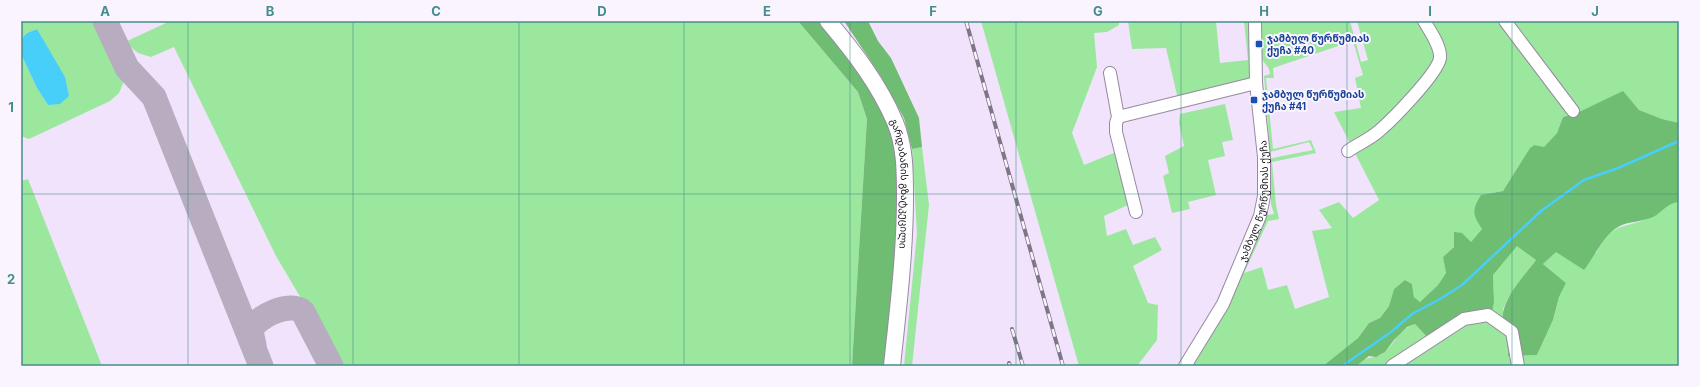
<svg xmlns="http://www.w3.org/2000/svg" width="1700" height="387" font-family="Inter,'Noto Sans Georgian',sans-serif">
<rect width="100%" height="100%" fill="#f0e3fb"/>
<g fill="#9be79e" fill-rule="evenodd">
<polygon points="21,21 94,21 124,81 119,93 110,101 29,139 21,136 21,54 37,88 48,105 42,38 37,29 27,33 21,39"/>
<polygon points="165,21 798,21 858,92 867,119 852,366 341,366 276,256 174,47 151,57 138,53 125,42 166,23"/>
<polygon points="981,21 1119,21 1119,25 1107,32 1094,33 1097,67 1072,133 1084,165 1116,152 1130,204 1104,216 1107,236 1126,229 1133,245 1155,237 1162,250 1133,266 1148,303 1158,305 1157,340 1137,366 1079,366"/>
<polygon points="1128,21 1216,21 1220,63 1248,60 1244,21 1250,21 1251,80 1178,99 1166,48 1132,49"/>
<path d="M1261,21H1350L1361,62L1368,60L1357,21H1502L1572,113L1563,117L1557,133L1543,148L1534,145L1530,148L1503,191L1481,195L1482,229L1471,242L1454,247L1443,257L1446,273L1438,285L1420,302L1414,297L1412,284L1405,280L1394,289L1389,306L1380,318L1369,323L1358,338L1323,366H1191L1246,263L1267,215L1274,214L1271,204L1268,159L1313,150L1309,142L1270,152L1264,76L1270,74L1269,69L1259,55ZM1353,41L1363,75L1355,78L1361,108L1334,112L1379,200L1353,218L1339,202L1319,210L1332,228L1312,231L1329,297L1295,309L1287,285L1268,290L1262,267L1244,273L1268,221L1279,219L1276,205L1272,162L1316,153L1311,140L1273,149L1266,78H1274L1273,68Z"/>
<polygon points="1508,21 1679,21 1679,123 1662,119 1639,110 1623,92 1577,113 1548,75 1547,66 1530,52"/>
<polygon points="1225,104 1233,140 1222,142 1225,156 1208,160 1216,195 1188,202 1190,209 1172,213 1163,176 1169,173 1165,156 1184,146 1179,123 1180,114"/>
<polygon points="922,147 929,205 912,366 904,366 917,233 912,149"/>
<polygon points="28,179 102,366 21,366 21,181"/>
<path d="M1672,202H1679V366H1356C1367,354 1377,360 1386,351C1396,341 1399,330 1415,324L1429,339L1494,302L1493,275L1517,245L1536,260L1507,300L1503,309L1509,343L1508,356L1537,355L1553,320L1559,297L1566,283L1543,264L1556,251L1596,253C1614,220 1622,230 1652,217C1659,214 1666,207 1672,202Z"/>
</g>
<g fill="#6fbc73">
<polygon points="798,21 822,21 880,101 894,136 900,182 886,366 852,366 867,119 858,92"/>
<polygon points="844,21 868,21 878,41 891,58 919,118 922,147 912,149 904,118 880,75"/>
<path d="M1623,91L1639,110L1662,119L1679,123V202C1668,202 1663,212 1653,217C1643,222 1628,221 1618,227C1604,235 1594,257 1584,270L1556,252L1543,264L1566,283L1559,297L1553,320L1537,355L1508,356C1509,343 1504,332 1503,319C1501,300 1525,275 1536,260L1517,246L1493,275L1494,302L1492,312L1429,339L1415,324L1407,327L1394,340L1385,352L1376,357L1369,356L1356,366H1323L1358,338L1369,323L1380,318L1389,306L1394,289L1405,280L1412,284L1414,297L1420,302L1438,285L1446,273L1443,257L1454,247V232L1462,233L1471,242L1482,229C1472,214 1472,210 1481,195L1503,191L1530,148L1534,145L1544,147L1557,133L1563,117L1579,112Z"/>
</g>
<polygon fill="#48cff9" points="37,29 65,77 69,96 60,104 48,105 37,88 21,54 21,39 27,33"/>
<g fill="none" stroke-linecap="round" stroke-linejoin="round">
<polyline stroke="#48cff9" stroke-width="2.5" points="1342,366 1391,332 1412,314 1440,299 1462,285 1541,211 1584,180 1618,168 1679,141"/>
<g stroke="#b7acc0" stroke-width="25">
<polyline points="105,21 127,68 154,97 261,366"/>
<path d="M254,345L251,331C255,317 291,300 303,312L331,366"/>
</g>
<defs>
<g id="minor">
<polyline points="1505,21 1573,111"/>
<polyline points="1110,73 1118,117 1116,123 1116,132 1136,212"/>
<polyline points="1118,117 1256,83"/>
<path d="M1348,151C1358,144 1370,139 1379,131C1392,120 1438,73 1440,58C1441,46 1430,31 1424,21"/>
<path id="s1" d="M1185,366L1223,304L1260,216L1264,196V157L1256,83L1255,21"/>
<polyline points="1392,366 1464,319 1488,315 1512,332 1518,366"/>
</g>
<g id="major">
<path id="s2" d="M828,21C854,52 879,84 895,122C905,146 905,171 905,197C905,253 898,309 892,366"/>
</g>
</defs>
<use href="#minor" stroke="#968aa1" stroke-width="14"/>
<use href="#major" stroke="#968aa1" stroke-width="18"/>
<use href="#minor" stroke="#fff" stroke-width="12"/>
<use href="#major" stroke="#fff" stroke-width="16"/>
<defs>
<g id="rail">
<polyline points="966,21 1063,366"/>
<polyline points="1012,329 1023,366"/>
<polyline points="1009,363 1010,366"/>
</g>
</defs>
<use href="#rail" stroke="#7e7686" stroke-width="4"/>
<use href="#rail" stroke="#f9f4fd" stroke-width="2.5" stroke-dasharray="8" stroke-linecap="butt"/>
</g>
<path fill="none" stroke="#458d8d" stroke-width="1" stroke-opacity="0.55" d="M188,21V366M353,21V366M519,21V366M684,21V366M850,21V366M1016,21V366M1181,21V366M1347,21V366M1512,21V366M21,194H1679"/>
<g fill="#1a4fb4" stroke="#f9f4fd" stroke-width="1.5">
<rect x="1255" y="40" width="8" height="8" rx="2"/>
<rect x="1250" y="96" width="8" height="8" rx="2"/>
</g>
<g text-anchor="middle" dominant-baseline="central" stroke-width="4" stroke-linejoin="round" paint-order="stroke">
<g font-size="10" font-weight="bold" fill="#164399" stroke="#f9f4fd" text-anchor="start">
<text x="1267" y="38">ჯამბულ წურწუმიას<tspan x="1267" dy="12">ქუჩა #40</tspan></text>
<text x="1262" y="94">ჯამბულ წურწუმიას<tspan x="1262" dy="12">ქუჩა #41</tspan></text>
</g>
<g font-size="10" fill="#1b161f" stroke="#f9f4fd">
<text stroke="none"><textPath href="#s2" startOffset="184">გარდაბანის გზატკეცილი</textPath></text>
<text stroke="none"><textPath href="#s1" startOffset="182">ჯამბულ წურწუმიას ქუჩა</textPath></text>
</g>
</g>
<rect width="1700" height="387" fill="none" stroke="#f9f4fd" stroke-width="44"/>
<rect x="22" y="22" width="1656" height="343" fill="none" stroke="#458d8d" stroke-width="1.5"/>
<g font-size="13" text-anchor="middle" font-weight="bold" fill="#458d8d">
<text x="105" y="16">A</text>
<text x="270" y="16">B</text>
<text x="436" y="16">C</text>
<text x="602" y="16">D</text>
<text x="767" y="16">E</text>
<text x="933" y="16">F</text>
<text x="1098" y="16">G</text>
<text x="1264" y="16">H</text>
<text x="1430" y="16">I</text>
<text x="1595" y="16">J</text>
<text x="11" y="112">1</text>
<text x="11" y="284">2</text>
</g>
</svg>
